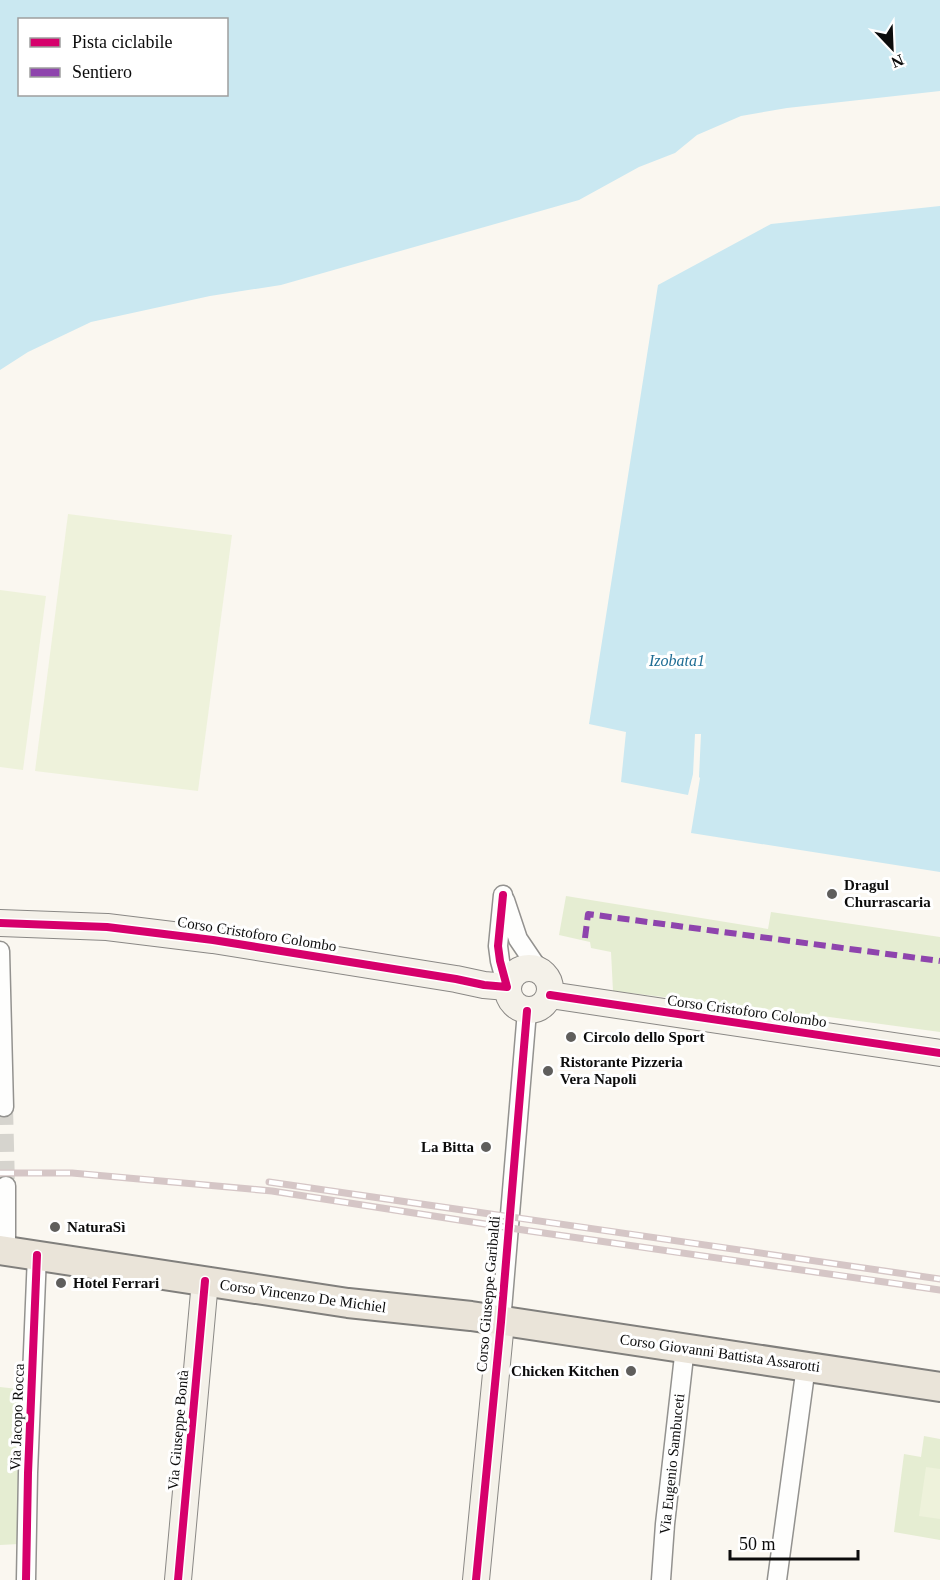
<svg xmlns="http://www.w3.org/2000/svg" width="940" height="1580" font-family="Georgia,serif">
<rect width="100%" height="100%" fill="#faf7f0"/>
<g fill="#e5edd2">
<polygon points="566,896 768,929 771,912 940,937 940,1032 822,1016 613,991 611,952 591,948 590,942 559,935"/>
<polygon points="0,1387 18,1389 19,1544 0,1545"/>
<polygon points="924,1436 940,1439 940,1540 894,1532 904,1454 921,1457"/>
</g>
<g fill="#eef2db">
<polygon points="68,514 232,535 198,791 35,771"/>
<polygon points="0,590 46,596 23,770 0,767"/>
<polygon points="926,1467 940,1469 940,1519 919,1516"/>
</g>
<g fill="#cae8f1" fill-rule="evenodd">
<path d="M0,0H940V91L787,108L741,116L697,135L675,153L639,167L579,200L281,285L210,296L91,322L28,352L0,370ZM20,20H226V94H20Z"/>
<polygon points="940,206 940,872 691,833 700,778 699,777 701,734 695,734 693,774 688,795 621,782 626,732 589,724 658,285 771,224"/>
</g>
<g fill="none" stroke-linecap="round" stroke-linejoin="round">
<polyline stroke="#d6d4ce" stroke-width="18" stroke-dasharray="18 9" stroke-linecap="butt" points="4,1107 6,1186"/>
<defs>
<g id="street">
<polyline points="503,895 498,946 500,961 507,987"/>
<polyline points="505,900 518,939 539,970"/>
<polyline points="0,951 4,1107"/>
<polyline points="6,1186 6,1251"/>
<polyline points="501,1322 527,1011"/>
<polyline points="26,1580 28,1473 37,1255"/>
<polyline points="661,1580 665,1524 685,1347"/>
<polyline points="777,1580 806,1366"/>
</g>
<g id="secondary">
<polyline points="0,923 107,927 213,940 456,979 484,985 507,987"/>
<circle cx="529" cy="989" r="21"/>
<polyline points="550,995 940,1053"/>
<polyline points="178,1580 205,1281"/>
<polyline points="476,1580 501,1322"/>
</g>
<polyline id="primary" points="0,1250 348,1303 471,1316 940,1387"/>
</defs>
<use href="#street" stroke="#93928f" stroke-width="21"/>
<use href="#secondary" stroke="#8a8885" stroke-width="28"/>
<use href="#primary" stroke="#807f7c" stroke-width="32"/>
<use href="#street" stroke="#fefefd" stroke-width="18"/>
<use href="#secondary" stroke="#f4f1e9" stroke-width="26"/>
<use href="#primary" stroke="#eae4d9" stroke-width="28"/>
<defs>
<g id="rail">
<polyline points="0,1173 72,1173 272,1191 530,1231 940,1290"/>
<polyline points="269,1182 940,1279"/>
</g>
</defs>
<use href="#rail" stroke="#d5c6c6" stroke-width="7"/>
<use href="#rail" stroke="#fff" stroke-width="4.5" stroke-dasharray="14" stroke-linecap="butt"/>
<polyline stroke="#8e44ad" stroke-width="6" stroke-dasharray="12 6" stroke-linecap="butt" points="585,938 588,914 940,961"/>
<defs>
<g id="cycleway">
<polyline points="0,923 107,927 213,940 456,979 484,985 507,987 500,961 498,946 503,895"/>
<polyline points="550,995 940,1053"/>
<polyline points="26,1580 28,1473 37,1255"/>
<polyline points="178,1580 205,1281"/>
<polyline points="476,1580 501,1322 527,1011"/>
</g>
</defs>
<use href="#cycleway" stroke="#fff" stroke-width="11"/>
<use href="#cycleway" stroke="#d6006c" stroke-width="8"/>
</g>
<g fill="#5f5e5c" stroke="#fff" stroke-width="2">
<circle cx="832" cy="894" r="6"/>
<circle cx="571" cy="1037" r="6"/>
<circle cx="548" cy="1071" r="6"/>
<circle cx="486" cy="1147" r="6"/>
<circle cx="55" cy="1227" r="6"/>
<circle cx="61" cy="1283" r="6"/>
<circle cx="631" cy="1371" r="6"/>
</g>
<g text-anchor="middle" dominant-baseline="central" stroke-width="6" stroke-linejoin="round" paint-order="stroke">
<g font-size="15" font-weight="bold" fill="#0c0c0c" stroke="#fff" text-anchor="start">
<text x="844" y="885">Dragul<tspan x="844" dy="17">Churrascaria</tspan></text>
<text x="583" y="1037">Circolo dello Sport</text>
<text x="560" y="1062">Ristorante Pizzeria<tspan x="560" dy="17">Vera Napoli</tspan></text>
<text x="474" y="1147" text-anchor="end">La Bitta</text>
<text x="67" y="1227">NaturaSì</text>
<text x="73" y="1283">Hotel Ferrari</text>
<text x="619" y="1371" text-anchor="end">Chicken Kitchen</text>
</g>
<g font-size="15" fill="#0c0c0c" stroke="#fff">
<text transform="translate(257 934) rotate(9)">Corso Cristoforo Colombo</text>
<text transform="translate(747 1011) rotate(8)">Corso Cristoforo Colombo</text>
<text transform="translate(488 1294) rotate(-85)">Corso Giuseppe Garibaldi</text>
<text transform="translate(303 1296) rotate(8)">Corso Vincenzo De Michiel</text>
<text transform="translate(720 1353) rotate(8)">Corso Giovanni Battista Assarotti</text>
<text transform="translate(17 1417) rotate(-88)">Via Jacopo Rocca</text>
<text transform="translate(178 1430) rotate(-85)">Via Giuseppe Bontà</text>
<text transform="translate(672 1464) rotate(-84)">Via Eugenio Sambuceti</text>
</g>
<g font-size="16" font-style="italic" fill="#1f6d94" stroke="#fff">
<text x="677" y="660">Izobata1</text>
</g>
</g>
<rect x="18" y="18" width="210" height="78" fill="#ffffff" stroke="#9e9e9e" stroke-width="1.5"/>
<rect x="30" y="38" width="30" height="9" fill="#d6006c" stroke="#9e9e9e" stroke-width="1.5"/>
<text x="72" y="48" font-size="18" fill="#0c0c0c">Pista ciclabile</text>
<rect x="30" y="68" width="30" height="9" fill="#8e44ad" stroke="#9e9e9e" stroke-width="1.5"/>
<text x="72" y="78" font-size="18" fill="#0c0c0c">Sentiero</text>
<g transform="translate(892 48) rotate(157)" stroke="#ffffff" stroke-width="4.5" paint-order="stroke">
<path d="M0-4.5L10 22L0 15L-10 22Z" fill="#0c0c0c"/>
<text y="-9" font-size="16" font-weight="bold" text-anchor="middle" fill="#0c0c0c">N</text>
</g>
<path d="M730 1550v9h128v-9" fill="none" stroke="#0c0c0c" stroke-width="3"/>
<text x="739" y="1550" font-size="18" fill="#0c0c0c" stroke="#ffffff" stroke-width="4.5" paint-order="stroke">50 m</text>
</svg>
